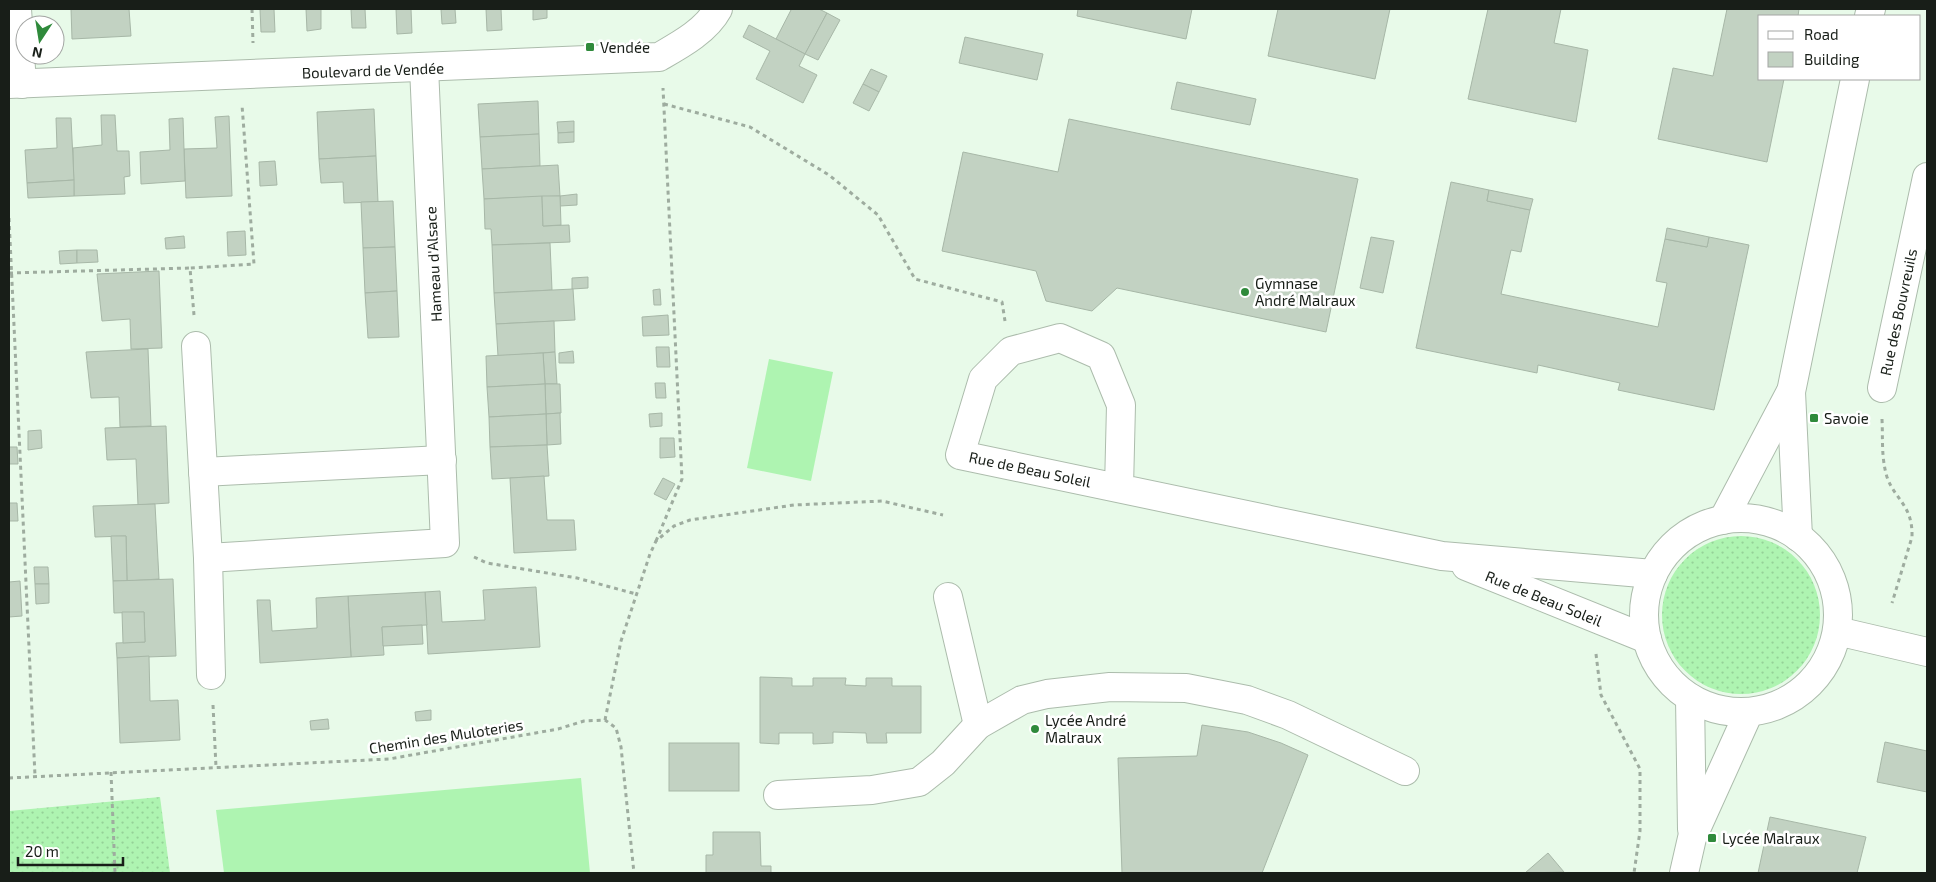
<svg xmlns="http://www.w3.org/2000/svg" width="1936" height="882" font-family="'Exo 2',sans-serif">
<defs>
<pattern id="grass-dots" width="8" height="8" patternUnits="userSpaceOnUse" patternTransform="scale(1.25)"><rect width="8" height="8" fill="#aef4b1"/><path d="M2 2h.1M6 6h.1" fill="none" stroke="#95d198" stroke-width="1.8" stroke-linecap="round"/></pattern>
</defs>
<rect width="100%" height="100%" fill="#e8fae9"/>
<g fill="url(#grass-dots)">
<circle cx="1741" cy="615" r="79"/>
<polygon points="160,797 170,873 9,873 9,811"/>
</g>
<g fill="#aef4b1">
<polygon points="769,359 833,372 811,481 747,468"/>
<polygon points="581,778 590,873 224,873 216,810"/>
</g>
<g fill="#c2d2c2" stroke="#a7b7a7">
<polygon points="71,9 129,9 131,36 72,39"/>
<polygon points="260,9 274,9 275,32 261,32"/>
<polygon points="306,9 321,9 321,29 307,31"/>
<polygon points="351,9 365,9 366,28 352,28"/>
<polygon points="396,9 411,9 412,33 397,34"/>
<polygon points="441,9 455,9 456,23 442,24"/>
<polygon points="486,9 501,9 502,30 487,31"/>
<polygon points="533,9 547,9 547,18 533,20"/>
<polygon points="789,9 819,9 827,13 805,54 776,39 791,10"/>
<polygon points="1078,9 1192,9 1186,39 1077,16"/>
<polygon points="1278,9 1390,9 1375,79 1268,56"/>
<polygon points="1488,9 1561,9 1554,43 1588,50 1576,122 1468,99"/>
<polygon points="1727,9 1799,9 1798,16 1760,16 1760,79 1784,79 1767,162 1658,139 1673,68 1713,76"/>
<polygon points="827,13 840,20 818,60 805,54"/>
<polygon points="749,25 805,54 799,66 817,75 803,103 756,79 770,51 743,37"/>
<polygon points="965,37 1043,54 1037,80 959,63"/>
<polygon points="871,69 887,76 879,92 863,84"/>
<polygon points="1177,82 1256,99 1250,125 1171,109"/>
<polygon points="863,84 879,92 869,111 853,103"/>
<polygon points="538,101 539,134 480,137 478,104"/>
<polygon points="374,109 376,156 319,159 317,112"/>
<polygon points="101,115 115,115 117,151 129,151 130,176 124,177 125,194 74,196 73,148 102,145"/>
<polygon points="229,116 232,196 186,198 184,149 217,148 215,117"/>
<polygon points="56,118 71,118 74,180 27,183 25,150 57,148"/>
<polygon points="183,118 185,181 141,184 140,152 170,150 169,119"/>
<polygon points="1069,119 1358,179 1326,332 1117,288 1092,311 1046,301 1036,271 942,251 963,152 1058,172"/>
<polygon points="574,121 574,132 558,133 557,122"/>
<polygon points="574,132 574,142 558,143 558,133"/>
<polygon points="539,134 540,166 482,169 480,137"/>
<polygon points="376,156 378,202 344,203 343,182 321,183 319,159"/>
<polygon points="275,161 277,185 260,186 259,162"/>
<polygon points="558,165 560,196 484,199 482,169"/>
<polygon points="74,180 74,196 28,198 27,183"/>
<polygon points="1451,182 1489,190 1487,201 1530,210 1521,252 1511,250 1501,294 1658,327 1667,283 1656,281 1665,239 1707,247 1709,237 1749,245 1714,410 1618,390 1620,383 1538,365 1537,373 1416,348"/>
<polygon points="1489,190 1533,199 1530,210 1487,201"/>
<polygon points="577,194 577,205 560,206 560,196"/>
<polygon points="542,196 543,226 569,225 570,242 492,245 491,229 485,229 484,199"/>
<polygon points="542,196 560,196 561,225 543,226"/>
<polygon points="393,201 395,247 363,248 361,202"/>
<polygon points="1667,228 1709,237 1707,247 1665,239"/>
<polygon points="245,231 246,255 228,256 227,232"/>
<polygon points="184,236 185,248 166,249 165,238"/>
<polygon points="1371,237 1394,241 1383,293 1360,288"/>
<polygon points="550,243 552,290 494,293 492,245"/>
<polygon points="395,247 397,291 365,293 363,248"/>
<polygon points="77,250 77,263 60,264 59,251"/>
<polygon points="77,250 97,250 98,262 77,263"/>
<polygon points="159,271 162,348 131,349 130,319 102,321 97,274"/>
<polygon points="588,277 588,288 572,289 572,278"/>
<polygon points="573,289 575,320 496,324 494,293"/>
<polygon points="660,289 661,305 654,305 653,290"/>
<polygon points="397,291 399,337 368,338 365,293"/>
<polygon points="668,315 669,335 643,336 642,317"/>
<polygon points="554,321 555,352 498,356 496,324"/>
<polygon points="656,347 669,347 670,367 657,367"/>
<polygon points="148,349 151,426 120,427 119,397 91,398 86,352"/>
<polygon points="573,351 574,363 559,363 559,353"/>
<polygon points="555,352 557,384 545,384 543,353"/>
<polygon points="543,353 545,384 487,387 486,356"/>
<polygon points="655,383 665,383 666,398 656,398"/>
<polygon points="545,384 560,384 561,413 546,414"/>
<polygon points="545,384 546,414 489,417 487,387"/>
<polygon points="560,413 561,444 547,445 546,414"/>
<polygon points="662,413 662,426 650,427 649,414"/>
<polygon points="546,414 547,445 490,447 489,417"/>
<polygon points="166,426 169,503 138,505 136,459 107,460 105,428"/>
<polygon points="41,430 42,448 28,450 28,431"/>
<polygon points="660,438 674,438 675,457 660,458"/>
<polygon points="547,445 549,476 492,479 490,447"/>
<polygon points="9,447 17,447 18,464 9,464"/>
<polygon points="544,476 547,520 574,520 576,550 514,553 510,478"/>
<polygon points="663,478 675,484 666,500 654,494"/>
<polygon points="9,503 17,503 18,521 9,521"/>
<polygon points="155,504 159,579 127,581 126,536 95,537 93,506"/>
<polygon points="111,536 126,536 127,581 113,581"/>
<polygon points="34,567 48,567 49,584 35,584"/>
<polygon points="173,579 176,656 117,658 116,643 145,642 144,612 114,613 113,581"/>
<polygon points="20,581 22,616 9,617 9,582"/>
<polygon points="35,584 49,584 49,603 36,604"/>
<polygon points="536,587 540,647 428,654 425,592 440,591 442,622 485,620 483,590"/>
<polygon points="425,592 427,625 382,627 384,655 351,657 348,596"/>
<polygon points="348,596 351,657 260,663 257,600 270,600 272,631 317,628 316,598"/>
<polygon points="122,612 144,612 145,642 123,643"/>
<polygon points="422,625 423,644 383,646 382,627"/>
<polygon points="149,656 150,701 178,700 180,740 120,743 117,658"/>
<polygon points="760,677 792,678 792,686 813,686 813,678 846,678 845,685 866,686 866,678 892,678 892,686 921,686 921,733 886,733 887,743 867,743 866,733 833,732 833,743 813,744 813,733 779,733 779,744 760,743"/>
<polygon points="431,710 431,720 416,721 415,712"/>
<polygon points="328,719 329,729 311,730 310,721"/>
<polygon points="1202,725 1248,732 1281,743 1308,755 1262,873 1122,873 1118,758 1197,756"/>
<polygon points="1885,742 1927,751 1927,792 1877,782"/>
<rect x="669" y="743" width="70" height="48"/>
<polygon points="1770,817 1866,837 1857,873 1758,873"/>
<polygon points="713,832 760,832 761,866 771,866 771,873 706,873 706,855 713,855"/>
<polygon points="1548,853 1564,872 1525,873"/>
</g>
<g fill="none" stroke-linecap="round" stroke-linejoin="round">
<defs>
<g id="minor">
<polyline points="17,9 22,84"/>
<polyline points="1869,16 1871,9"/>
<path d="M9,84L659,57C680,45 706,31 718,9"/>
<polyline points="196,346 208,558 211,675"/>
<polyline points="1882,388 1927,177"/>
<polyline points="203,472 442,460"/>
<polyline points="1119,488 1121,405 1101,356 1060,338 1011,351 983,379 960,455 1442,556 1653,574"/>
<circle cx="1741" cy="615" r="97"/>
<polyline points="1723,520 1790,393"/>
<polyline points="1798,537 1791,392 1855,79"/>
<polyline points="208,558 445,543 424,67"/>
<polyline points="1466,566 1647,639"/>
<polyline points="948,597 978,725"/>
<polyline points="1837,631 1927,652"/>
<polyline points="1690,698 1692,829"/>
<polyline points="778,795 872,790 919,782 943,763 978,725 1022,700 1047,694 1110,687 1186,688 1247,700 1288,715 1405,771"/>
<polyline points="1684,873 1692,838 1749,712"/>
</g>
</defs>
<use href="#minor" stroke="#acbcac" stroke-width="30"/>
<g stroke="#9eac9f" stroke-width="3" stroke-dasharray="4 4" stroke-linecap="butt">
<polyline points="252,9 253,43"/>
<polyline points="664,104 750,127 829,175 878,215 915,279 1002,302 1005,321"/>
<polyline points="9,218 35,776"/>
<polyline points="9,273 190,268"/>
<polyline points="194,315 190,268 254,264 242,105"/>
<path d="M1882,419C1883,439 1881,457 1887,477C1895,500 1913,505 1912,537L1892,603"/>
<polyline points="656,541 682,479 663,88"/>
<polyline points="474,557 487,563 577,578 636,594"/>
<polyline points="1596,654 1601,695 1640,769 1640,831 1634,873"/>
<polyline points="213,705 216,767"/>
<polyline points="605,720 621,641 650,554 656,541 674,526 690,520 794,505 882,501 943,515"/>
<polyline points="111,772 115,873"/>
<polyline points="9,778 389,759 558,729 584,721 605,720 616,728 621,747 634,873"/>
</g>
<use href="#minor" stroke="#fff" stroke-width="28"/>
</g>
<g fill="#2f8a3b" stroke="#fff" stroke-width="2">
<rect x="585" y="42" width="10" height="10" rx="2.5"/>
<circle cx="1245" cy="292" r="5"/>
<rect x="1809" y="413" width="10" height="10" rx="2.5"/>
<circle cx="1035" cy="729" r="5"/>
<rect x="1707" y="833" width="10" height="10" rx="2.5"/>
</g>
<g text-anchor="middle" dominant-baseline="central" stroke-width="5" stroke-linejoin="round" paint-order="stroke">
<g font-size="15" fill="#181e18" stroke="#fff" text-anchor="start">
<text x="600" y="47">Vendée</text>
<text x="1255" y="283">Gymnase<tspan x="1255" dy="17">André Malraux</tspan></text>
<text x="1824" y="418">Savoie</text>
<text x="1045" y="720">Lycée André<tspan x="1045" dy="17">Malraux</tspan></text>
<text x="1722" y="838">Lycée Malraux</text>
</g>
<g font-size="15" fill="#181e18" stroke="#fff">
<text transform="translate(373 70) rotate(-2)">Boulevard de Vendée</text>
<text transform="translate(433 264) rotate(-93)">Hameau d'Alsace</text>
<text transform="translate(1898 312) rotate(-78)">Rue des Bouvreuils</text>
<text transform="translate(1030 469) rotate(12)">Rue de Beau Soleil</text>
<text transform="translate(1544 598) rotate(22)">Rue de Beau Soleil</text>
<text transform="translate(446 736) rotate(-9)">Chemin des Muloteries</text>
</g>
</g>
<rect width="1936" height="882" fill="none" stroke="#181e18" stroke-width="20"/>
<rect x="1758" y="15" width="162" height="65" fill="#ffffff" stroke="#a3a5a3"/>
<rect x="1768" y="31" width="25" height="8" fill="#ffffff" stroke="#a3a5a3"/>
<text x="1804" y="40" font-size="15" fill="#181e18">Road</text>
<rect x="1768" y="52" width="25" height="15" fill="#c2d2c2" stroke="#a3a5a3"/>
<text x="1804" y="65" font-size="15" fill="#181e18">Building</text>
<g transform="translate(40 40) rotate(192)"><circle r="24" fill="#ffffff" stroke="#a3a5a3"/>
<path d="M0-4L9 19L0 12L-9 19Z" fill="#2f8a3b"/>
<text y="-8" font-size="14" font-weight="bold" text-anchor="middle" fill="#181e18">N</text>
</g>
<path d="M18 857v8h105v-8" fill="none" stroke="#181e18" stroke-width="2.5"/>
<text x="25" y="857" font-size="15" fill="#181e18" stroke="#ffffff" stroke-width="4" paint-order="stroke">20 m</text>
</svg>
